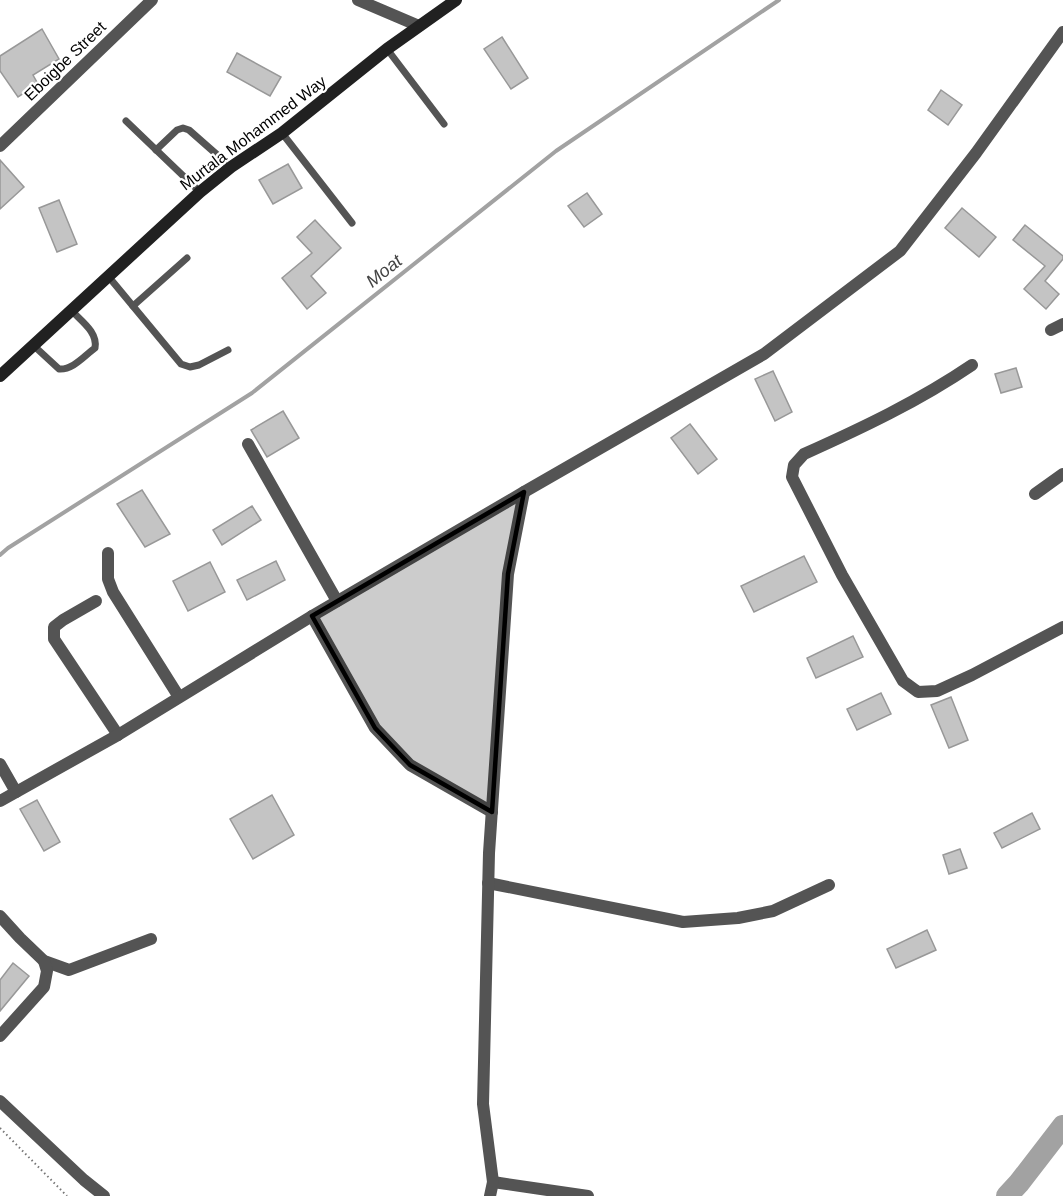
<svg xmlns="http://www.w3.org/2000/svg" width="1063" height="1196" font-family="Helvetica,sans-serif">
<rect width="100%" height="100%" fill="#fff"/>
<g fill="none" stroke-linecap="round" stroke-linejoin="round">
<polyline stroke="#a2a2a2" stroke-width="4" points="0,555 8,548 252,393 556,151 779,0"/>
<polyline stroke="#a2a2a2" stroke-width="22" points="1007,1196 1019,1183 1063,1126"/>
</g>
<g fill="#c4c4c4" stroke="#989898" stroke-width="1.5">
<polygon points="42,29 59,59 33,75 38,84 18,97 0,71 0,56"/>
<polygon points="502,37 528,78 511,89 484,49"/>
<polygon points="237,53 281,77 270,96 227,72"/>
<polygon points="941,90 962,105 948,125 928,110"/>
<polygon points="0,160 24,187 0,209"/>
<polygon points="288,164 302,188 273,204 259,180"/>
<polygon points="587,193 602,214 584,227 568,206"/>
<polygon points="59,200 77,244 57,252 39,208"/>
<polygon points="962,208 996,237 979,257 945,228"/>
<polygon points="315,220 341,248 311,276 326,293 307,309 282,278 312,253 297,237"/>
<polygon points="1025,225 1063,256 1063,259 1045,281 1059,294 1046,309 1024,289 1045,266 1013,240"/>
<polygon points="1016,368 1022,387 1001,393 995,374"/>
<polygon points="773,371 792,412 775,421 755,379"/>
<polygon points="283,411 299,438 267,457 251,430"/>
<polygon points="690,424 717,459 698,474 671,438"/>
<polygon points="142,490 170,534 145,547 117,504"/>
<polygon points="252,506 261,520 222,545 213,530"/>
<polygon points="804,556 817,582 754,612 741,586"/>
<polygon points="276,561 285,580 247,600 237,580"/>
<polygon points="210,562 225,592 188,611 173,581"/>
<polygon points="853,636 863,657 816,678 807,658"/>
<polygon points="881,693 891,714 857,730 847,709"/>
<polygon points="951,697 968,740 949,748 931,705"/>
<polygon points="272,795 294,835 253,859 230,819"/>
<polygon points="37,800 60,842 44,851 20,809"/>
<polygon points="1032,813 1040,829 1002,848 994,833"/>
<polygon points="960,849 967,868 949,874 943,855"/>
<polygon points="927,930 936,950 896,968 887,949"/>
<polygon points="13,963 29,976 0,1011 0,980"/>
</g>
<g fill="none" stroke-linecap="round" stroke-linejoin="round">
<polyline stroke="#767676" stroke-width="2" stroke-dasharray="1.5 3" stroke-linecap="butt" points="0,1128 67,1196"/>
<g stroke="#545454" stroke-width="7">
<polyline points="387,49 444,124"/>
<polyline points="126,121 200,192"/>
<polyline points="282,133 352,223"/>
<polyline points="156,150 177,130 183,128 189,130 231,167"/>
<polyline points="108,276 181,364 190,367 199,365 228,350"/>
<polyline points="133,306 187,258"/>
<path d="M33,345L59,369C73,370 84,356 95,348C98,332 81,321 71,310"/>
</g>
<g stroke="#545454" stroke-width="12">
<polyline points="358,0 419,26"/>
<polyline points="0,146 152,0"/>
<polyline points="1051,330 1063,324"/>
<path d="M972,365C919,401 862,428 804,454L794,465L792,477L842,575L903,681L918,692L937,691L972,675L1063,627"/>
<polyline points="248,444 337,601"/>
<polyline points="1035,494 1063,474"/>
<polyline points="108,553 108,579 113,592 179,697"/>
<polyline points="96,601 63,620 54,627 54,639 118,735"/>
<polyline points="312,616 375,728 410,765 492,812"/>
<polyline points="0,764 16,792"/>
<polyline points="0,801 118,735 312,616 524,492 764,354 900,251 976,153 1063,32"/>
<polyline points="488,883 683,922 738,918 773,911 829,885"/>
<polyline points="0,916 20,938 44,961 69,970 151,939"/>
<polyline points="0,1036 44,987 47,971 44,961"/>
<polyline points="0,1101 84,1180 104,1196"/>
<polyline points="493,1182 588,1196"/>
<polyline points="490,1196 493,1182 483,1104 489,853 508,574 524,492"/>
</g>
<polyline stroke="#212121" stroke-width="12" points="0,376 200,192 231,167 282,133 387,49 456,0"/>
</g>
<path fill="#000" fill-opacity="0.2" stroke="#000" stroke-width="4.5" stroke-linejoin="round" d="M524,492L508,574L492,812L410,765L375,728L312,616Z"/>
<g text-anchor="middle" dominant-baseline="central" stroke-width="4.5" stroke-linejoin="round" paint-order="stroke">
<g font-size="16" fill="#000" stroke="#fff">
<text transform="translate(65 61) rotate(-44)">Eboigbe Street</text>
<text transform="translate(253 133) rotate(-37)">Murtala Mohammed Way</text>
</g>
<g font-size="18" font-style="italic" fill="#434343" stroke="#fff">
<text transform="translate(384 271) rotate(-39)">Moat</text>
</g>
</g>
</svg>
